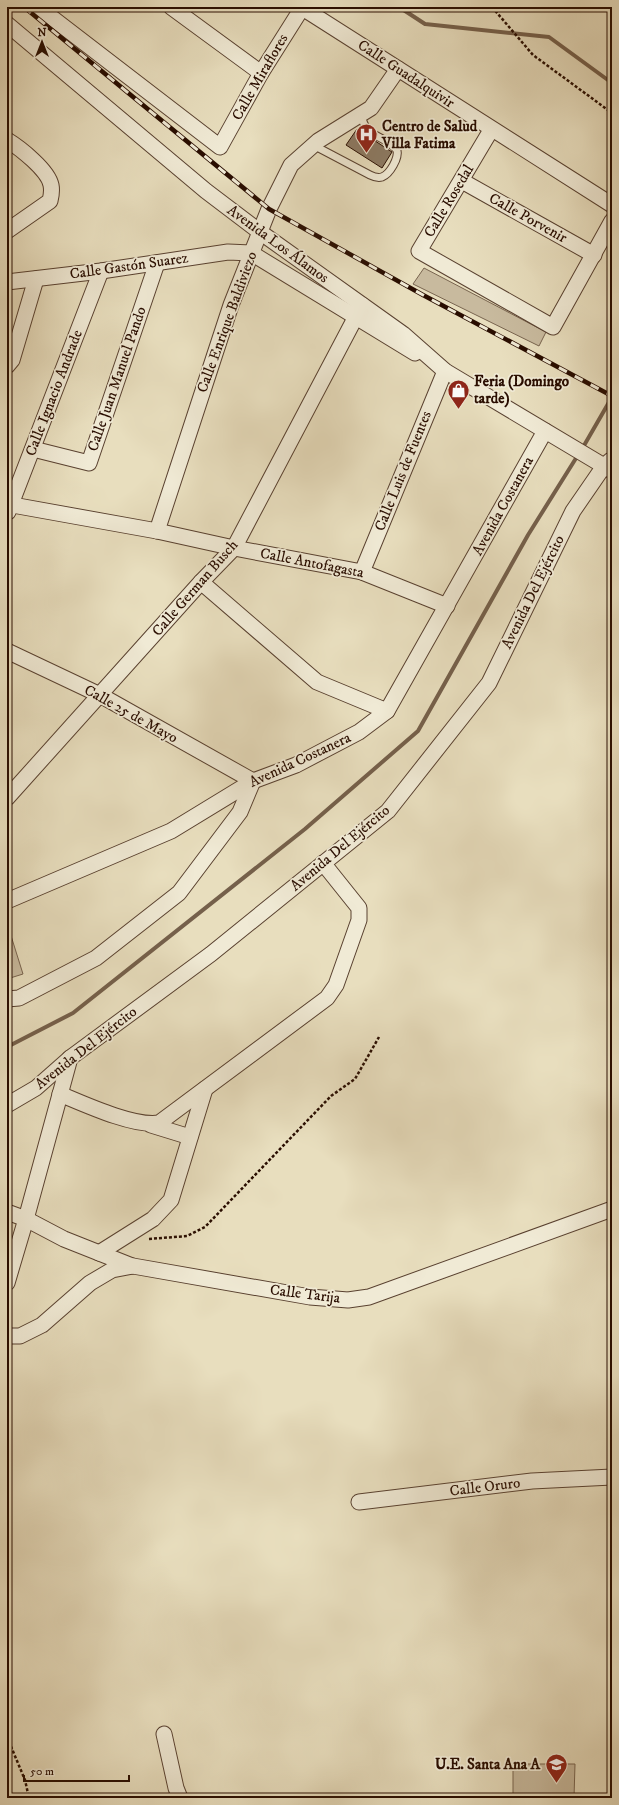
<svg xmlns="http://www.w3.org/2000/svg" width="619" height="1805" font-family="'IM FELL DW Pica',serif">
<rect width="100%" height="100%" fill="#e8debe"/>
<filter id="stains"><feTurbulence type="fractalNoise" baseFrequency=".005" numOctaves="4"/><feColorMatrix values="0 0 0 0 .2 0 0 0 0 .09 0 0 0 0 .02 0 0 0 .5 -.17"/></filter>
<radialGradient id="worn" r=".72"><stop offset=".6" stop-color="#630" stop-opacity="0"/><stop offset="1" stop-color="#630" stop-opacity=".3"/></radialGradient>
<g fill="#c8ba9e" stroke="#78644f">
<polygon points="424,268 546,332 539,346 413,284"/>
<polygon points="7,923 23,974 7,979"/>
<polygon points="513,1764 575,1764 574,1798 513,1798"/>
</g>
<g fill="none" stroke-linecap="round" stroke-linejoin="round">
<g stroke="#75604b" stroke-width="4">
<polyline points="399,7 425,24 549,37 612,83"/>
<polyline points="582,449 612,397"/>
<polyline points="7,1047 73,1013 305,829 418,731 528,535 578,455"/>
</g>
</g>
<polygon fill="#8c7a63" stroke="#290d00" points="357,129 392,152 382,168 346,145"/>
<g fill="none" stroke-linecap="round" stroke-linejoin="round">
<defs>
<path id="service" d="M313,145L370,175C374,177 378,178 382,177C390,174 399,158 397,150C384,134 365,139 361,114"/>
<g id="minor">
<polyline points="38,7 220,147 261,73 302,8"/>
<polyline points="171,7 261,73"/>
<polyline points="301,7 612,205"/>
<polyline points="7,24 206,191 260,232 403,334 445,371 604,466 611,460"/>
<polyline points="491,130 419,251 553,327 612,221"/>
<path d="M7,140C20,148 48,170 51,185C52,190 51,197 50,201L7,231"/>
<polyline points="462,181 594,255"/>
<polyline points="7,282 101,271 228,252 251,253 415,353"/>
<polyline points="7,366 12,360 36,279"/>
<polyline points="33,449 89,463 157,263"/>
<polyline points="7,504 157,531 234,548 362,572 447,606"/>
<polyline points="8,512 101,271"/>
<polyline points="157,531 231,305 269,209 291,165 318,141 371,108 398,69"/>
<polyline points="362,572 445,371"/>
<polyline points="201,582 317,682 387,711"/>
<polyline points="7,651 100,695 253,781 240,812 179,893 96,958 19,998 7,999"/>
<polyline points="7,798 201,582 234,548 362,305"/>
<polyline points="7,901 171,831 253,781 296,765 359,732 387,711 545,431"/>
<path d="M60,1094C84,1104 134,1127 159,1123L327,998L336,985L359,920V908L323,863"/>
<polyline points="7,1105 36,1088 70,1058 211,954 388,811 489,683 573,511 604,466 612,471"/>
<polyline points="151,1125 190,1137"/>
<polyline points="7,1212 26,1219 64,1239 132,1266"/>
<polyline points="99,1253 153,1219 171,1200 205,1089"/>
<polyline points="7,1283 26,1219 70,1058"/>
<polyline points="7,1336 20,1336 42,1325 90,1283 112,1270 133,1266 310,1297 348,1300 369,1297 612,1209"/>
<polyline points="359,1502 532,1481 612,1477"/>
<polyline points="164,1734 176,1788 180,1798"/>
</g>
</defs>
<use href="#service" stroke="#594130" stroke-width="9"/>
<use href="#minor" stroke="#594130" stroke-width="17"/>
<g stroke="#290d00" stroke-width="2.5" stroke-dasharray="3 2" stroke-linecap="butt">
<polyline points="492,7 533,55 612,113"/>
<polyline points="149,1239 187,1236 205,1227 331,1096 355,1079 379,1037"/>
<polyline points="7,1737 25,1780 29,1798"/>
</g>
<use href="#service" stroke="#f0ead5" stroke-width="7"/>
<use href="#minor" stroke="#f0ead5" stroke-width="15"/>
<defs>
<polyline id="rail" points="24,7 269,209 423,295 612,396"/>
</defs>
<use href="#rail" stroke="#290d00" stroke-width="4.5"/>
<use href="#rail" stroke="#f0ead5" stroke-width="3" stroke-dasharray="9" stroke-linecap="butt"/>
</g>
<defs>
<symbol id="hospital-pin" viewBox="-11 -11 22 30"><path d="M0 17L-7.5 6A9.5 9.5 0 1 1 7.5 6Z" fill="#8f2418" stroke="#f0ead5"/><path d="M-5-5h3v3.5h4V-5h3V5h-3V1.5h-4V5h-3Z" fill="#fff"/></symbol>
<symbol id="shop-pin" viewBox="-11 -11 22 30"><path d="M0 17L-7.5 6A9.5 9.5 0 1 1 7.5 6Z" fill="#8f2418" stroke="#f0ead5"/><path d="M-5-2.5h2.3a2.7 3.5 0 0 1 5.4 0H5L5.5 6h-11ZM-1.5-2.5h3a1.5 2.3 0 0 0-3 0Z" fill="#fff"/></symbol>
<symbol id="school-pin" viewBox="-11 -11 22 30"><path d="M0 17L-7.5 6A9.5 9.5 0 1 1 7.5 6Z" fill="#8f2418" stroke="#f0ead5"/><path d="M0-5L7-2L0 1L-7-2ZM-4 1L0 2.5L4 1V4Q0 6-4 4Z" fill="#fff"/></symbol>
</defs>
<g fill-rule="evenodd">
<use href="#hospital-pin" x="354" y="122" width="25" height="34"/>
<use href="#shop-pin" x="446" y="378" width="25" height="34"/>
<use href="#school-pin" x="544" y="1752" width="25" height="34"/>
</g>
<g text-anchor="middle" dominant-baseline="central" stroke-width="3.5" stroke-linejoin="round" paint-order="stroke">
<g font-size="15" fill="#290d00" stroke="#f0ead5">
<text transform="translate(406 74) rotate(33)">Calle Guadalquivir</text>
<text transform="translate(260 77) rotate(-60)">Calle Miraflores</text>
<text transform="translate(449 201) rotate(-59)">Calle Rosedal</text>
<text transform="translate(528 218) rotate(29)">Calle Porvenir</text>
<text transform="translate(278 244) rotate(36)">Avenida Los Álamos</text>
<text transform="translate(129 266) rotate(-8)">Calle Gastón Suarez</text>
<text transform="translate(227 322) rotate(-70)">Calle Enrique Baldiviezo</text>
<text transform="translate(117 379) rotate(-71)">Calle Juan Manuel Pando</text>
<text transform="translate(54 393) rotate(-69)">Calle Ignacio Andrade</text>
<text transform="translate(403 471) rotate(-68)">Calle Luis de Fuentes</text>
<text transform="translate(503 506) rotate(-61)">Avenida Costanera</text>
<text transform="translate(312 563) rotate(11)">Calle Antofagasta</text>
<text transform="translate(195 588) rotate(-49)">Calle German Busch</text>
<text transform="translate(533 592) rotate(-64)">Avenida Del Ejército</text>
<text transform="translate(131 714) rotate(29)">Calle 25 de Mayo</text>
<text transform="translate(300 760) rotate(-25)">Avenida Costanera</text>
<text transform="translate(340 848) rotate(-40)">Avenida Del Ejército</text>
<text transform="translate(86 1048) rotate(-38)">Avenida Del Ejército</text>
<text transform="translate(305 1294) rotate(7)">Calle Tarija</text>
<text transform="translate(485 1487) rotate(-7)">Calle Oruro</text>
</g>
<g font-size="15" font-weight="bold" fill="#290d00" stroke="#f0ead5" text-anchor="start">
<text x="382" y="126">Centro de Salud<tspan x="382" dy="17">Villa Fatima</tspan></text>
<text x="474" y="381">Feria (Domingo<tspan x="474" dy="17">tarde)</tspan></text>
<text x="540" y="1764" text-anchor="end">U.E. Santa Ana A</text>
</g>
</g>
<rect width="619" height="1805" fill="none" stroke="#e8debe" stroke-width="24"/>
<rect x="8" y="8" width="603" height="1789" fill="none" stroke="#290d00" stroke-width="2"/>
<rect x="12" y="12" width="595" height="1781" fill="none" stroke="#290d00"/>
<g transform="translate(42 42)" stroke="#f0ead5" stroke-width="3" paint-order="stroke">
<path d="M0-3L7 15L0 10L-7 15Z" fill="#290d00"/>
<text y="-6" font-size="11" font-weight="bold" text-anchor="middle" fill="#290d00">N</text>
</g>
<path d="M24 1775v6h105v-6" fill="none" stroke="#290d00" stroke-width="2"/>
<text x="30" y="1775" font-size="12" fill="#290d00" stroke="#f0ead5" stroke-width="3" paint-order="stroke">50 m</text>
<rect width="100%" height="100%" filter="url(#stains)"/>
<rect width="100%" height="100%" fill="url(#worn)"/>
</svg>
